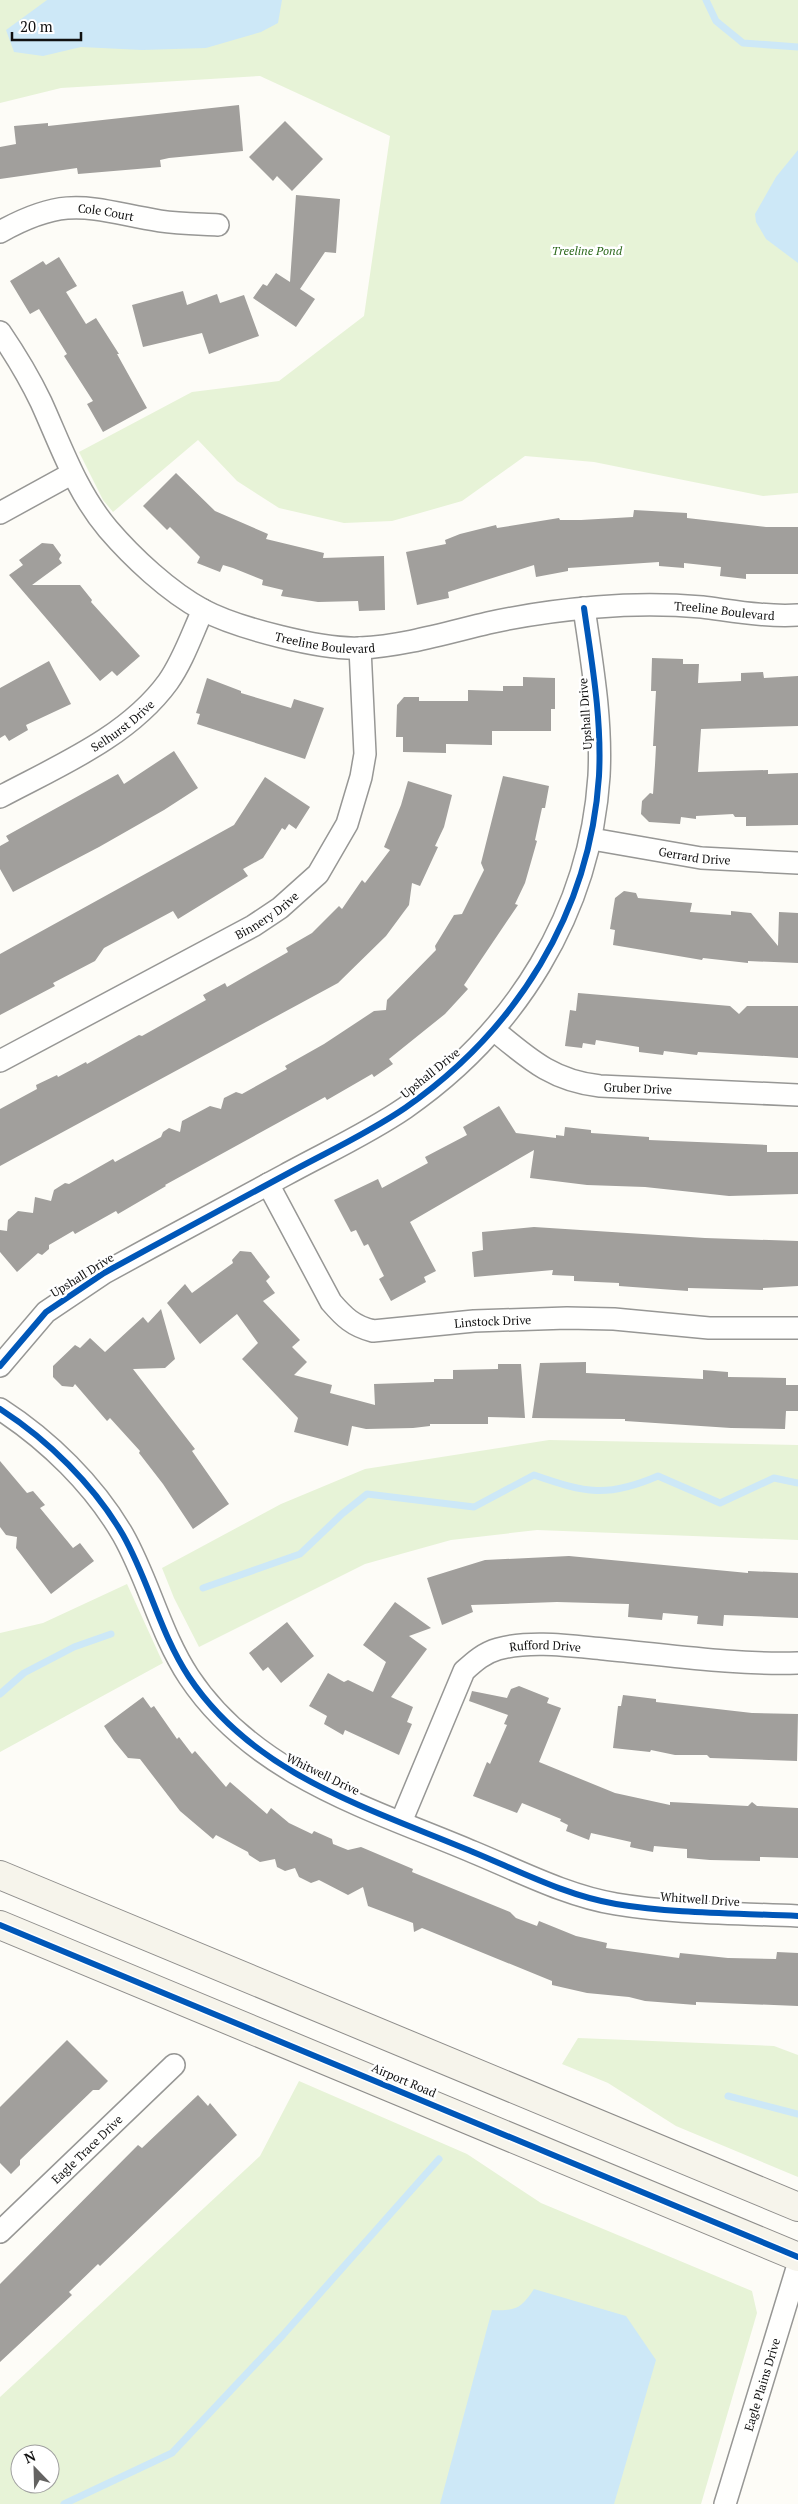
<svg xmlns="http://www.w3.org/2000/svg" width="798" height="2504" font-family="'PT Serif',serif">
<rect width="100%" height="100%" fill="#fdfcf7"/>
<g fill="#e7f3d7" fill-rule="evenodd">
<polygon points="0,0 798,0 798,493 763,496 594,462 525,456 462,501 392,521 344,523 279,508 237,481 198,440 113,512 103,500 79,452 192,392 279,381 364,316 390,136 260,76 61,88 0,103"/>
<polygon points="549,1440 798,1445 798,1540 537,1530 451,1540 365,1564 199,1647 174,1598 162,1568 281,1504 365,1469"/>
<polygon points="127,1584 163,1663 0,1752 0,1633 43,1623"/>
<polygon points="578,2038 774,2046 798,2055 798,2177 676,2126 608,2083 562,2064"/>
<path d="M299,2081L467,2154L541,2203L752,2291L757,2313L701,2504H0V2397L260,2156ZM20,2454H50V2484H20Z"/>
</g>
<g fill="#cde8f7">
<polygon points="47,0 282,0 278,23 261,32 206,48 142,50 81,47 43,56 14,52 6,30"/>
<polygon points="798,150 798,263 766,239 756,222 755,214 776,177"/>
<path d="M534,2289L626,2316L656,2360L614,2504H440L492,2310C515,2311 521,2309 534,2289Z"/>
</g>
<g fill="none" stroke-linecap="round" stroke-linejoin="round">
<g stroke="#cde8f7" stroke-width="7">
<polyline points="706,0 716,21 743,43 798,47"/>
<path d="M203,1588L300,1554L342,1514L367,1494L474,1507L534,1475C586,1493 607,1498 658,1476L720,1503L774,1478L798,1483"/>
<polyline points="0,1694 24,1673 74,1647 111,1634"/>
<polyline points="728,2096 798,2114"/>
<polyline points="64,2504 172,2453 283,2335 439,2159"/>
</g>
</g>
<g fill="#a19f9c">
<polygon points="239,105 243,151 169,158 160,160 161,167 78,174 77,168 0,179 0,147 16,144 14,126 48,123 48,126"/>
<polygon points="285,121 323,159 292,191 277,176 273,181 249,157"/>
<polygon points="296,195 340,199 336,253 325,252 300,289 315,299 296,327 253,298 263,284 267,286 276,273 290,282"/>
<polygon points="59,257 77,286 66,292 86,324 96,318 119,354 117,354 147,408 103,432 87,404 93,401 64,356 67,354 39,309 30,314 10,281 43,261 46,265"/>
<polygon points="183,291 187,305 217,294 220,303 244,295 259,336 209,354 202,333 143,347 132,305"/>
<polygon points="176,473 215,511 268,534 266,539 324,553 323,558 384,556 385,610 359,611 358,601 318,602 281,596 283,590 262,585 263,580 233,568 223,565 220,572 197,563 200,557 170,527 167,530 143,506"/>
<polygon points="634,510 687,513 687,518 766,527 798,527 798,574 746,574 746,579 720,576 721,567 684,563 684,568 659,566 659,562 568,568 568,571 536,577 534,565 448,592 449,598 417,605 406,552 446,544 445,540 460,534 496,525 497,528 559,518 560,520 581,520 633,517"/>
<polygon points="42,543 53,544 61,555 59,559 62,563 32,585 80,585 92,600 91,602 140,656 117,676 112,671 100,681 9,575 23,565 19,560"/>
<polygon points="652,658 683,659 683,664 699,664 698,683 741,681 741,673 763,672 764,678 798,676 798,726 701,729 698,772 768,770 768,774 798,773 798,825 746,826 746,817 735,817 733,814 696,816 696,819 681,817 680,824 649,822 641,814 642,801 650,793 653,794 655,765 656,746 653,746 656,691 651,691"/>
<polygon points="49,661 71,704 26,725 28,730 9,741 5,735 0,738 0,688"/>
<polygon points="523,677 555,678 555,709 551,709 551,731 492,731 492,745 446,744 446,753 403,752 403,737 396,737 397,705 404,697 419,697 419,701 468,701 468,690 503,691 503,686 523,686"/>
<polygon points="207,678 241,691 241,693 291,708 294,699 324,708 305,759 197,724 200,714 196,713"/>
<polygon points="174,751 198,788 164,810 99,847 13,892 0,869 0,846 9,841 6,836 118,774 124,784"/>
<polygon points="503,776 549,786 545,808 542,808 535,840 537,841 525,883 515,904 518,905 464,985 468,989 445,1014 389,1059 393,1064 374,1077 372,1074 327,1100 325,1097 165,1185 166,1186 118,1214 116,1211 75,1234 73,1231 49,1245 49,1249 42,1255 38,1253 17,1272 0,1252 0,1230 7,1231 8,1220 18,1211 33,1213 35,1197 51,1201 54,1190 65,1183 69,1184 113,1159 115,1162 161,1137 163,1132 169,1128 180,1132 182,1121 210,1106 221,1109 224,1098 236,1092 242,1094 287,1069 285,1066 324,1044 374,1011 386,1010 387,1000 436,950 435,946 454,915 462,914 484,870 481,863"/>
<polygon points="265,777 310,807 296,829 289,824 285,830 282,828 263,858 243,869 248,876 178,919 173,911 104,948 95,961 53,983 55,986 0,1015 0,954 234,825"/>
<polygon points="408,781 452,795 444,827 435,846 438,847 420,886 412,883 409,905 403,913 386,936 338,983 0,1166 0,1109 37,1089 36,1085 57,1075 58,1077 86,1062 87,1064 139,1035 142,1036 206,1000 203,995 225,983 227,987 288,952 286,948 312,933 339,906 342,909 362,880 365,883 390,850 384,847 401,805"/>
<polygon points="624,891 636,893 638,898 692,903 690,912 731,915 731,911 751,913 778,946 779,912 798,913 798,963 748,961 748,963 703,958 702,960 613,945 615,930 610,929 615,898"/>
<polygon points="578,993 730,1006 739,1014 747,1006 798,1006 798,1058 698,1052 697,1055 664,1051 663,1055 639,1052 639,1047 596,1040 595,1045 583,1043 582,1048 565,1046 570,1010 576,1011"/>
<polygon points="499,1106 516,1133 556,1138 556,1135 564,1136 565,1127 591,1130 591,1133 649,1137 649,1140 767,1145 767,1152 798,1152 798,1194 729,1196 645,1187 587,1185 530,1178 534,1150 410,1222 436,1271 424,1277 426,1282 391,1301 379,1279 384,1276 368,1244 364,1246 356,1230 351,1232 334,1200 378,1179 382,1188 428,1163 425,1157 467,1135 463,1127"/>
<polygon points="534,1227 705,1238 798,1241 798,1286 763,1288 763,1290 688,1288 688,1291 619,1286 619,1283 574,1281 574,1276 552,1275 553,1270 474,1277 472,1252 483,1250 482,1232"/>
<polygon points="240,1251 251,1252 270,1277 266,1281 275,1293 263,1301 300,1340 292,1347 307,1362 294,1375 332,1385 330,1393 375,1405 374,1384 434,1382 434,1379 453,1379 453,1370 498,1369 498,1364 521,1364 525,1418 488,1417 488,1424 430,1424 430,1426 413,1428 366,1429 352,1426 348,1446 294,1432 298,1418 242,1359 258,1343 237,1314 200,1344 167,1303 185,1284 192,1293 233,1263 232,1260"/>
<polygon points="161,1309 175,1359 165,1368 133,1369 195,1449 192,1451 229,1504 193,1529 163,1484 139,1453 140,1451 110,1418 107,1421 75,1384 73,1387 62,1386 53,1377 53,1366 75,1345 80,1348 90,1338 105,1352 143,1317 148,1323"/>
<polygon points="586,1362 586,1373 703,1379 703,1370 728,1372 728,1377 786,1378 786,1385 798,1385 798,1411 786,1411 785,1429 731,1428 625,1421 625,1419 532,1418 540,1363"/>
<polygon points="0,1461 27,1493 33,1491 45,1505 40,1508 73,1548 80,1543 94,1561 51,1594 16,1548 17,1537 6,1535 0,1527"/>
<polygon points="569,1556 748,1573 748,1571 798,1573 798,1618 724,1615 723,1626 697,1624 698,1616 663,1613 662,1620 628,1617 629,1604 557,1602 471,1605 473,1612 442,1625 427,1578 485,1560"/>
<polygon points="395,1602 431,1628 409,1636 427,1649 391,1697 413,1707 407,1722 412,1724 399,1755 345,1730 343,1735 324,1724 327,1716 309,1706 328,1673 344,1682 348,1680 373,1692 386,1662 363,1645"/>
<polygon points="287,1622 314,1656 281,1683 268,1667 263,1671 249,1653"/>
<polygon points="519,1686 549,1698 547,1703 561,1708 539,1762 615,1793 670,1805 670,1802 748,1806 752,1802 757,1806 798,1808 798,1858 760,1857 760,1861 710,1860 687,1858 687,1849 654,1846 653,1852 630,1847 631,1842 591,1833 589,1840 566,1831 568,1825 560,1821 561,1819 522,1803 517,1813 473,1796 487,1762 490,1764 507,1725 504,1724 508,1715 469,1701 472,1691 507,1698 511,1689"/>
<polygon points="623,1695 656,1699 656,1702 752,1713 798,1714 797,1761 710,1758 707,1755 675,1755 651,1750 650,1752 613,1748 618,1706 621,1706"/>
<polygon points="143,1697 151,1708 154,1706 177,1739 179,1737 192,1754 195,1751 226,1787 230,1782 267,1814 271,1808 289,1823 312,1834 314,1831 332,1839 333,1844 348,1850 361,1847 413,1869 412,1872 510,1912 516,1918 537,1926 539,1921 576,1936 607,1943 606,1948 679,1958 680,1953 728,1958 776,1959 777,1952 798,1953 798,2006 696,2002 696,2005 645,2001 629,1997 587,1993 552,1985 552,1981 422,1928 414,1932 413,1923 368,1906 363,1887 348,1895 319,1880 311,1883 299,1877 295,1868 285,1871 277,1867 275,1859 260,1862 249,1855 248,1852 216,1835 213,1839 180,1811 140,1759 128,1758 114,1741 104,1726"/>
<polygon points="67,2040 108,2081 99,2090 93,2090 20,2160 20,2165 11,2174 0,2163 0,2107"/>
<polygon points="198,2095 208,2106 210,2103 237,2135 100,2266 98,2264 69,2292 72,2295 0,2362 0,2284 138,2145 142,2148"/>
</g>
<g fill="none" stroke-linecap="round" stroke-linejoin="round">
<defs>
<g id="minor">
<path id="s1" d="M0,232C68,194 89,209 160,221C179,224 199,224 218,225"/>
<path id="s2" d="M0,332C15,354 29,377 41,402C61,446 76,491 108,529C132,557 169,592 203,610C237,628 322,650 360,648C403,646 446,633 488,623C524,615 560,610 597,607C632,604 668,604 702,607C734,611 766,617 798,615"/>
<polyline points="0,513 71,474"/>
<path id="s3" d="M0,797C58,766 128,737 168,682C183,661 192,634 203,610"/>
<path id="s4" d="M592,839L701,858L798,863"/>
<path id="s5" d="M494,1030C529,1059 553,1081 600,1086L798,1095"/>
<path id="s6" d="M0,1061L253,926L280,908L318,874L347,824L361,777L365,754L360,648"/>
<path id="s7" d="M268,1184L331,1302C344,1317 353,1326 373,1331L474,1321L567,1318L614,1319L709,1328H798"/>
<path d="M0,1366L46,1312L104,1273C164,1240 224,1208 285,1175C325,1153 367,1134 405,1108C516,1031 590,913 599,776C602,719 592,664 584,608"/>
<path d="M0,1409C48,1440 94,1485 123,1535C149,1581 160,1633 189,1677C254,1775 371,1809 473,1852C519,1871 567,1896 616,1904C676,1914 738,1913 798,1916"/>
<path id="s8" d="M401,1822L464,1671C475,1661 484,1653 498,1649C531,1640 571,1646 604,1649C669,1655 734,1665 798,1663"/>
<path id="s9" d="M0,2232L174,2065"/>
<path id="s10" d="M725,2504L798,2265"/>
</g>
<g id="secondary">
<polyline points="0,1875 798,2207"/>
<polyline points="0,1925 798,2257"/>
</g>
</defs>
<use href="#minor" stroke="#979795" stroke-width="24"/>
<use href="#secondary" stroke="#8e8d8b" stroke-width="30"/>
<use href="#minor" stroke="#fffffe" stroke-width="21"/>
<use href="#secondary" stroke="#f6f4eb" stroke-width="28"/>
<defs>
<g id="cycleway">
<path d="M0,1366L46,1312L104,1273C164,1240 224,1208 285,1175C325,1153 367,1134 405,1108C516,1031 590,913 599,776C602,719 592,664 584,608"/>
<path d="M0,1409C48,1440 94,1485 123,1535C149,1581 160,1633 189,1677C254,1775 371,1809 473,1852C519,1871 567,1896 616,1904C676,1914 738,1913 798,1916"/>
<polyline points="0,1925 798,2257"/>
</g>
</defs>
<use href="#cycleway" stroke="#fff" stroke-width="9"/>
<use href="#cycleway" stroke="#0057b8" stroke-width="6"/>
</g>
<g text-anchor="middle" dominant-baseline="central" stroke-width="5" stroke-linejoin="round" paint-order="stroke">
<g font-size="12" fill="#111" stroke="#fff">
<text stroke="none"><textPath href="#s1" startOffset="111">Cole Court</textPath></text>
<text stroke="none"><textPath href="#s2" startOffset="882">Treeline Boulevard</textPath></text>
<text stroke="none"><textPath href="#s2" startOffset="478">Treeline Boulevard</textPath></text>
<text transform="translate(585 714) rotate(-94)">Upshall Drive</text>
<text stroke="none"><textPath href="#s3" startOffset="142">Selhurst Drive</textPath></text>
<text stroke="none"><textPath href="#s4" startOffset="104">Gerrard Drive</textPath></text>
<text stroke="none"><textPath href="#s6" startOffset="304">Binnery Drive</textPath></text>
<text transform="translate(430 1073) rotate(-39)">Upshall Drive</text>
<text stroke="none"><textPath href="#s5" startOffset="160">Gruber Drive</textPath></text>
<text transform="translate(82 1275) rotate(-32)">Upshall Drive</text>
<text stroke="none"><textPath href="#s7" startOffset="306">Linstock Drive</textPath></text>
<text stroke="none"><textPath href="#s8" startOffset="252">Rufford Drive</textPath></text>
<text transform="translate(323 1774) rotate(26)">Whitwell Drive</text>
<text transform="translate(700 1899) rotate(4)">Whitwell Drive</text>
<text transform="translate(404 2080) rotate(23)">Airport Road</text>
<text stroke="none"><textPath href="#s9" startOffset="120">Eagle Trace Drive</textPath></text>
<text stroke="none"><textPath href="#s10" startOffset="125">Eagle Plains Drive</textPath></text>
</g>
<g font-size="12" font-style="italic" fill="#2f6b1f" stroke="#fff">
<text x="587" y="250">Treeline Pond</text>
</g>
</g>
<g transform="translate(35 2469) rotate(337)"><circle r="24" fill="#ffffff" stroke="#a0a0a0"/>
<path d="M0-4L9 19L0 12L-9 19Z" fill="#646362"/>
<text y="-8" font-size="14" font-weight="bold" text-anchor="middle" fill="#111111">N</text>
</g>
<path d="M12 32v8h69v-8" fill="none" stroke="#111111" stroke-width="2.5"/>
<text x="20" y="32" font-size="15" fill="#111111" stroke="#ffffff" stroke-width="4" paint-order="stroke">20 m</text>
</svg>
